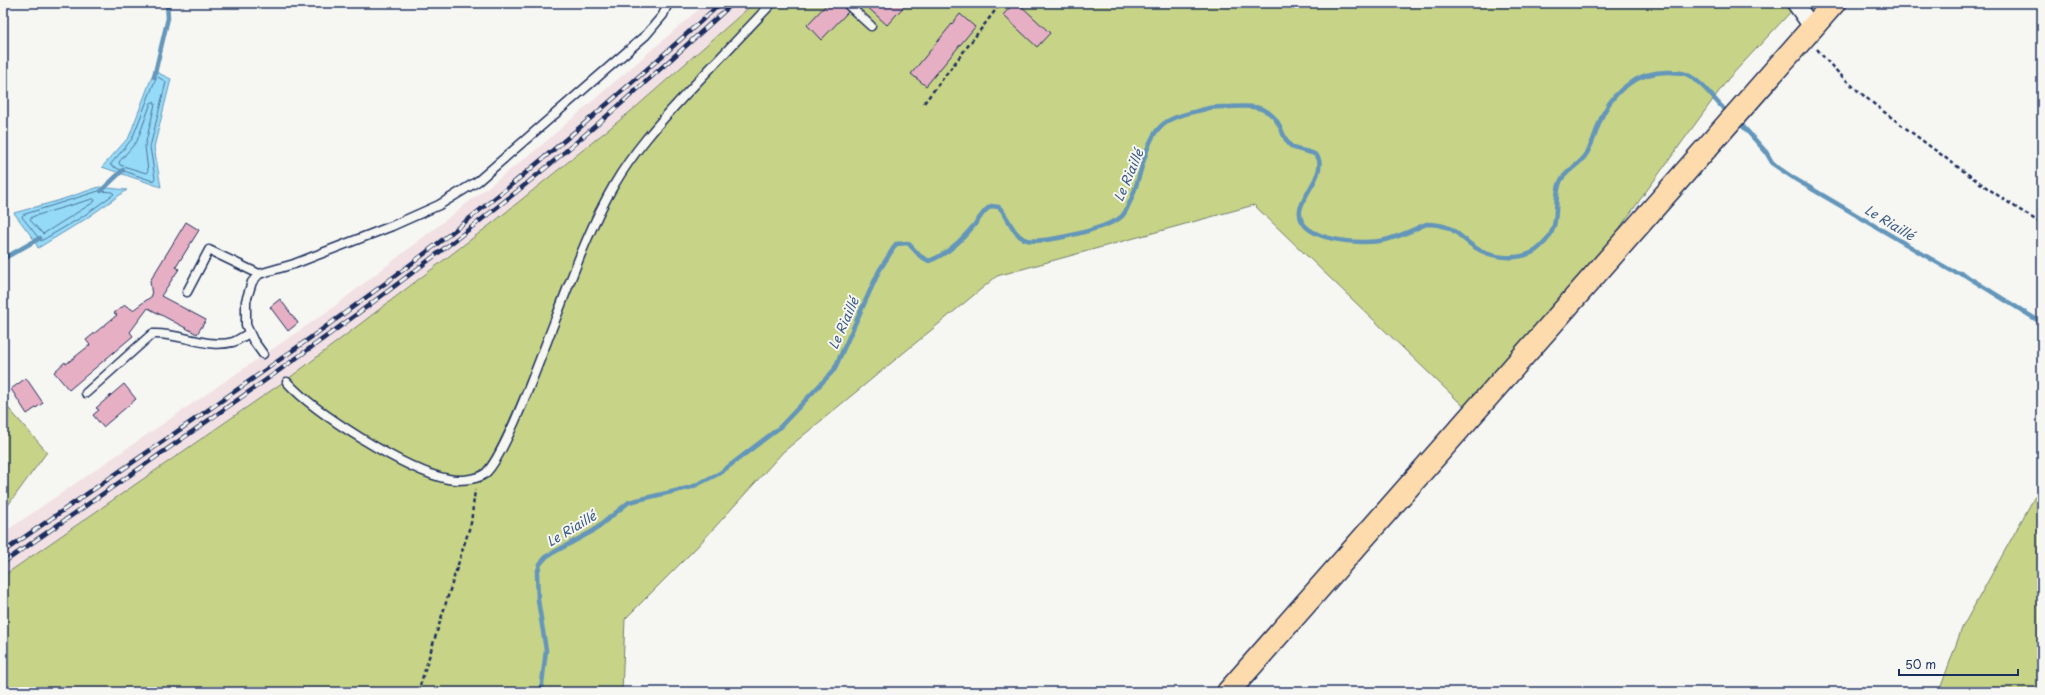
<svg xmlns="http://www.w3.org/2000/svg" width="2045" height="695" font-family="'Playpen Sans',sans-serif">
<rect width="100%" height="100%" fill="#f6f6f2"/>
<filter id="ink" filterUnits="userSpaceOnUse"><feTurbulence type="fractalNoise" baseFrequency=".025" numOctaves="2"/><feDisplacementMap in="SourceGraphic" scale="8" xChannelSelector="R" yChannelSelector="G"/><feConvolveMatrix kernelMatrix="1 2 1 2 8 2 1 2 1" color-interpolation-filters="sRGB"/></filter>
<g filter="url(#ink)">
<polygon fill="#f2e1e4" points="706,3 754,3 636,107 495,221 292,376 3,576 3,533 331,309 537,149"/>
<g fill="#c7d386" stroke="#718172">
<polygon points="754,3 1799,3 1728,79 1479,421 1254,205 997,276 783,452 696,548 625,619 622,692 3,692 3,576 292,376 495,221 636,107"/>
<polygon points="3,402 47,452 3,512"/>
<polygon points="2042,479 2042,692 1939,692 1962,628 2039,489"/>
</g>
<g fill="#95daf7" stroke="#6496ba">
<polygon points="154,71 171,79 154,147 161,187 102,167 129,137"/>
<polygon points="99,187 127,190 84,220 38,248 35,241 14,213 57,201"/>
</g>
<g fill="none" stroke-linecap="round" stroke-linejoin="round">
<g stroke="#4c739b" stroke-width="1">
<polygon points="158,77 166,82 150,147 155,178 153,181 121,170 110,165 132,139 156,78"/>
<polygon points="154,102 155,104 145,146 148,171 146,173 120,165 119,162 137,141 151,103"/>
<polygon points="99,191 112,192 114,194 82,217 41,241 22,217 23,215"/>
<polygon points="93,199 95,200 94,202 43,234 30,220 32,217"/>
</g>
<g stroke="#6496ba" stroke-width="4.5">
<polyline points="154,77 168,18 167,3"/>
<polyline points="1740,123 1766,152 1773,164 1795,179 1938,263 1952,271 1963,274 2042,323"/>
<polyline points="101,191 123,170"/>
<polyline points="3,259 40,238"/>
<path d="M541,692L546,650L538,600L537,574L540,564L547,556L593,531L629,502L692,487L720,473L779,428L834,370L879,271L896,244L908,243L920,256L929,261C946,255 963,239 975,224C980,218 984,210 991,206L999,207C1008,216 1012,233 1024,239C1038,246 1109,228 1121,217C1125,214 1127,208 1129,204C1140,183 1144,144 1159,128C1169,116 1191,113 1205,109C1213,106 1222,107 1230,107C1248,106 1267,104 1278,123C1283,131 1284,141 1292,147C1299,152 1317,150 1319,160C1323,175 1303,195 1300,210C1296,242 1364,245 1385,240C1399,237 1413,230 1426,224C1433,224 1442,225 1449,228C1459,233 1467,243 1476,248C1491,258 1515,260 1531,253C1537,251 1541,246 1545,242C1562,223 1552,203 1560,182C1565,170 1581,165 1587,153C1594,141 1597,127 1603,114C1616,88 1640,71 1670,72C1676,73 1683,72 1688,75C1702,82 1712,97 1723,108"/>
</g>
</g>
<g fill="#e7afc4" stroke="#1b2f5e">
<polygon points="828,3 841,3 848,12 821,40 807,25"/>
<polygon points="863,3 907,3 887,25"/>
<polygon points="1014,3 1018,3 1050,33 1037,47 1003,15"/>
<polygon points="960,14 975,27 926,86 911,74"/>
<polygon points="186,222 199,230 176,267 179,269 161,296 206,320 197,334 148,308 130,332 133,336 69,390 54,372 65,362 66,364 90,345 86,340 117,315 114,313 125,305 133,310 152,296 150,281"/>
<polygon points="280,299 298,323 288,331 270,307"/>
<polygon points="26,378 43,403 27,414 11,389"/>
<polygon points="124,384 136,399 103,427 93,415 99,410 96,408"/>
</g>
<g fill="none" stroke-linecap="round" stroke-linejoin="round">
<defs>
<g id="service">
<polyline points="846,3 871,26"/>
<polyline points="187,292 209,250 259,274"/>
<polyline points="263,354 253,340 246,325 246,301 252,282 259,274 294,264 392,226 439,205 478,181 646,35 663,15 668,3"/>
<path d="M287,382C315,413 407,471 448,479C458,481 474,480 483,475C503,464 545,345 556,318C573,274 590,226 614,185C633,152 659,123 685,95C714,64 743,34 772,3"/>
<path d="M86,393L152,334C179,332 206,349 233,342C238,340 244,336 249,333"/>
</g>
<polyline id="minor" points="1795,3 1812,27"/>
<polyline id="primary" points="1228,692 1834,3"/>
</defs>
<use href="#service" stroke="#1b2f5e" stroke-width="11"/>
<use href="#minor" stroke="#1b2f5e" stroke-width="19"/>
<use href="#primary" stroke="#1b2f5e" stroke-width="25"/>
<g stroke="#1b2f5e" stroke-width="2.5" stroke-dasharray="4 3" stroke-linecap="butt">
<path d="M1817,49C1845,84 1880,109 1915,135C1956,166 1998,197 2042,224"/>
<polyline points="924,103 1001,3"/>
<polyline points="418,692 471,523 475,490"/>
</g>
<use href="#service" stroke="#f6f6f2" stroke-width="8"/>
<use href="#minor" stroke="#f6f6f2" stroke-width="16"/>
<use href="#primary" stroke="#fedbac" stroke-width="22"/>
<defs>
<g id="rail">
<path d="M3,552C141,456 281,362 415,261C521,180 622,93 721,3"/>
<path d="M3,563C163,452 324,343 477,223C566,154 650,79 733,3"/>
</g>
</defs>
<use href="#rail" stroke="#1b2f5e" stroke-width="4.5"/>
<use href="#rail" stroke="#f6f6f2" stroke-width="3" stroke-dasharray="9" stroke-linecap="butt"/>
</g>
</g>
<g text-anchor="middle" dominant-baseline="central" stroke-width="4" stroke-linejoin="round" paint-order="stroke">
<g font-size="13" font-style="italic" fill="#3a5a84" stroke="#f6f6f2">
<text transform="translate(1128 175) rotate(-67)">Le Riaillé</text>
<text transform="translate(1890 222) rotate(31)">Le Riaillé</text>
<text transform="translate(843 323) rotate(-66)">Le Riaillé</text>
<text transform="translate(571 528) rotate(-31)">Le Riaillé</text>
</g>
</g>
<rect width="2045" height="695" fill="none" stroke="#f6f6f2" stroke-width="16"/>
<rect x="8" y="8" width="2029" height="679" fill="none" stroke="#1b2f5e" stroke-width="1.5" filter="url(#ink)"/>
<path d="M1899 669v6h119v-6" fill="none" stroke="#1b2f5e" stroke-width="2"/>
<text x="1905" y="669" font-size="12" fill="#1b2f5e" stroke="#f6f6f2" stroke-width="3" paint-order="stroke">50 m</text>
</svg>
